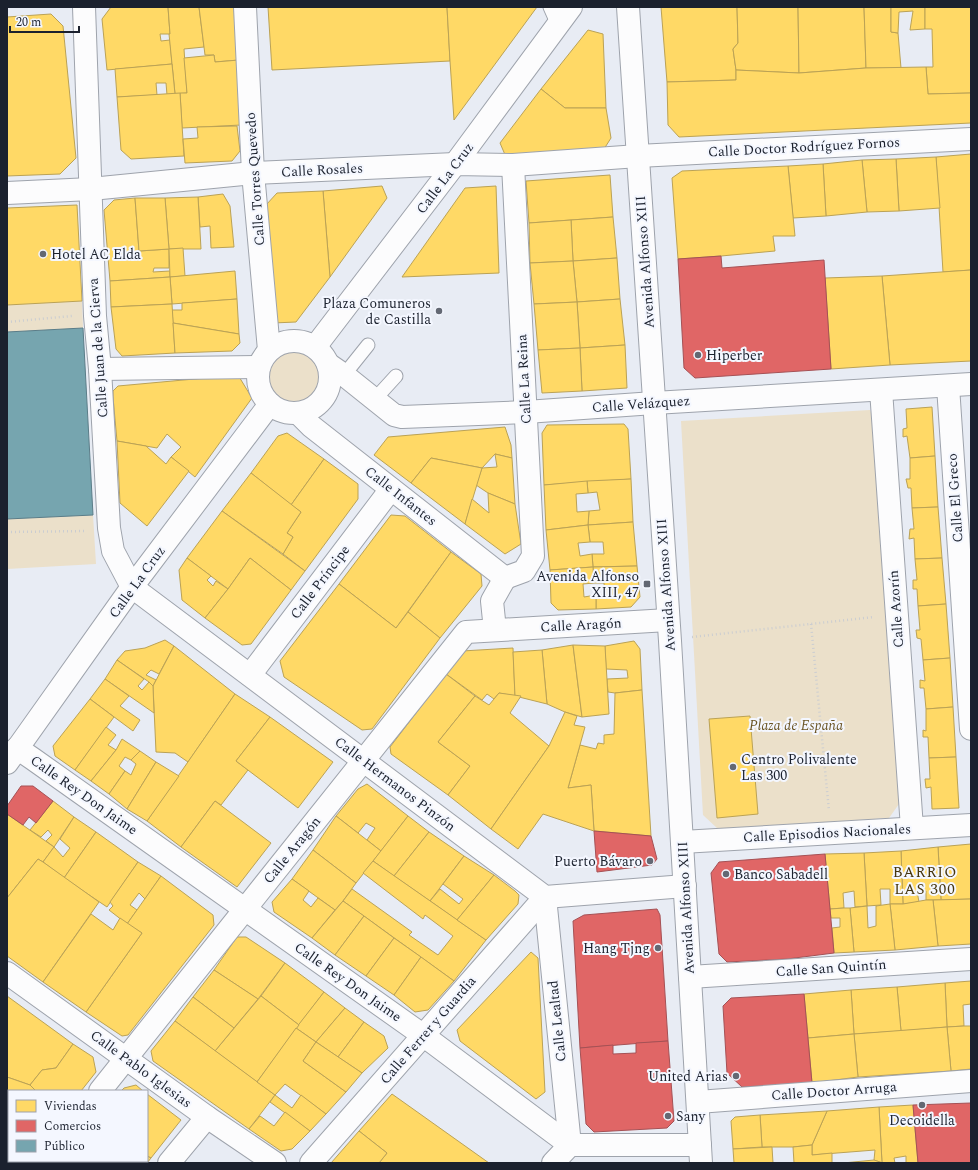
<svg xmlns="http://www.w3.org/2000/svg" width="978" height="1170" font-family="Spectral,serif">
<rect width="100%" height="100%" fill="#e8ecf4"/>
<g fill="#ebe0ca">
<polygon points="82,301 83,328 7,332 7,305"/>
<circle cx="294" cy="377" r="25"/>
<polygon points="870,410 875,422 899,804 889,818 718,829 703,815 681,421"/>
<polygon points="93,515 96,564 7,569 7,519"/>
</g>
<g fill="#ffd966" stroke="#bba255">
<polygon points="111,7 168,7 170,34 160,34 161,41 170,40 172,64 107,70 102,19"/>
<polygon points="168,7 199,7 204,47 184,49 187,93 175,94 169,34 170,34"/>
<polygon points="199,7 237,7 239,60 215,62 214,55 205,55"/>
<polygon points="268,7 447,7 450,61 272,70"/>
<polygon points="447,7 537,7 454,120 450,61"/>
<polygon points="661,7 737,7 738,43 733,49 736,70 736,80 667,82"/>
<polygon points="737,7 798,7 799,73 736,70 733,49 738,43"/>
<polygon points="798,7 864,7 866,68 799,73"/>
<polygon points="864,7 891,7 891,32 898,33 901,68 866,68"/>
<polygon points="891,7 925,7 925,29 910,30 913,11 899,12 898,33 891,32"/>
<polygon points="925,7 971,7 971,93 928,94 926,67 933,67 932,29 925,29"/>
<polygon points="51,14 63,26 76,158 60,174 7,176 7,17"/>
<polygon points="588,30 603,34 606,108 565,108 541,89"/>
<polygon points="214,55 215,62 239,60 241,125 182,128 180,93 187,93 184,58"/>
<polygon points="172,64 175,94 167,95 166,83 156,83 157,95 117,97 115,69"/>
<polygon points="926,67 928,94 971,93 971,123 679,137 668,125 667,82 736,80 736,70 799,73 866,68"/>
<polygon points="541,89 565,108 606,108 611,138 604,149 506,157 500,143"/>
<polygon points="180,93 184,156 131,159 121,150 117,97"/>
<polygon points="237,126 240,151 232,161 185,163 183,139 198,138 197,127"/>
<polygon points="971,154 971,270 943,272 936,157"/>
<polygon points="936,157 940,208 899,211 896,159"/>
<polygon points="896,159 899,211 867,212 862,160"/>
<polygon points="862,160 867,212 826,216 823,164"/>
<polygon points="823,164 826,216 793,218 788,166"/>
<polygon points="788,166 795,236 773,236 775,251 721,256 678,259 672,178 682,171"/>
<polygon points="610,175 613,217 529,223 526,181"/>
<polygon points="382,186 387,198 330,277 323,191"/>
<polygon points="496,186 499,273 402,277 465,188"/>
<polygon points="323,191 330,277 296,322 273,323 266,205 277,193"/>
<polygon points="223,194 230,206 234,247 211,248 210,226 200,227 198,197"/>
<polygon points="198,197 201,249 169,249 165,198"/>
<polygon points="135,198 139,251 169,249 169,268 154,268 153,272 170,271 170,277 110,281 104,210 114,200"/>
<polygon points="135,198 165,198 169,249 139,251"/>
<polygon points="77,205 82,301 7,305 7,208"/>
<polygon points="613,217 617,258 573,261 571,220"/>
<polygon points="571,220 573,261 530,263 529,223"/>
<polygon points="183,248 185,276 170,277 169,249"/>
<polygon points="617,258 620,299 577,302 573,261"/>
<polygon points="573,261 577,302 534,304 530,263"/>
<polygon points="971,270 971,361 890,365 882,276"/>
<polygon points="235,271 237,299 172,304 170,277"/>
<polygon points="882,276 890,365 831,369 825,278"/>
<polygon points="170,277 172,304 111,307 110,281"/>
<polygon points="237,299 239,334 173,323 172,310 182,310 182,303"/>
<polygon points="620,299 625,345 580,348 577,302"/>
<polygon points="577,302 580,348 538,350 534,304"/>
<polygon points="172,304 175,353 122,356 116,349 111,307"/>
<polygon points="173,323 239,334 240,343 232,351 175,353"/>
<polygon points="625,345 627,388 582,391 580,348"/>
<polygon points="580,348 582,391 542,393 538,350"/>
<polygon points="238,375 252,398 195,477 171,457 181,447 167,434 157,448 117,441 113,397 113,391 118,386"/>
<polygon points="932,407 935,456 910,458 907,436 903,437 903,429 907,428 906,409"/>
<polygon points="624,424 628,429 631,479 544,485 542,433 547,425"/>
<polygon points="505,427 511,445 512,458 495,454 482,468 431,458 411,483 374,455 388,437"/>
<polygon points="287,433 324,459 291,505 251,473 278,436"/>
<polygon points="117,441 146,446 166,464 171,457 189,471 147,526 120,503"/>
<polygon points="495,454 512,458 515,504 488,493 476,485 482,468 497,467"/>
<polygon points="935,456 938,507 912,508 911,488 908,488 906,479 910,479 910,458"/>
<polygon points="431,458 482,468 465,524 411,483"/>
<polygon points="324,459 358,484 358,499 305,571 283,554 293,537 287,533 301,512 291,505"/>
<polygon points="251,473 301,512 287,533 293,537 283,554 222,511"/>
<polygon points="631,479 633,522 588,525 589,511 600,510 597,492 588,493 587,481"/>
<polygon points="587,481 588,493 576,494 577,512 589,511 588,525 546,530 544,485"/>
<polygon points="488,493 515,504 521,544 505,554 465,524 472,499 489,513"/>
<polygon points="938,507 942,558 915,559 914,538 909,539 910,529 914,529 912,508"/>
<polygon points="222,511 305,571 291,590 250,558 228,589 187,558"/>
<polygon points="391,515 405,516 451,552 396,628 339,584"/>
<polygon points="633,522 637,566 593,567 592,554 604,554 603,542 590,542 588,525"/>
<polygon points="588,525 590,542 578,543 580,556 592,554 593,567 550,570 546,530"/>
<polygon points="451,552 481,574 482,586 440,638 408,612"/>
<polygon points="187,558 211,576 207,580 213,586 216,581 228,589 205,618 182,600 179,570"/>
<polygon points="250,558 291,590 251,644 242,645 205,618 228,589"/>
<polygon points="942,558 946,604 918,606 917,589 913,589 913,580 917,580 915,559"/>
<polygon points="637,566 640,597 631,607 596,609 596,595 605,595 604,583 594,583 593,567"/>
<polygon points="593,567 594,583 583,584 584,597 596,595 596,609 558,610 551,603 550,570"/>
<polygon points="339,584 396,628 408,612 440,638 372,729 362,730 284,677 280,661"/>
<polygon points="946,604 950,658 923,660 921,639 917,638 916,630 920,630 918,606"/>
<polygon points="165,640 174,646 159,674 151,670 146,675 156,680 153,686 149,682 117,660 125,651 145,648"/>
<polygon points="634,641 640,649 642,690 615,693 608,692 607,679 628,678 627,670 606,669 605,646"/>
<polygon points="573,645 582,717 565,712 547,704 542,650"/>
<polygon points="573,645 605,646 609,714 582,717"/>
<polygon points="174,646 235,694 188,762 175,753 156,752 153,686"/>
<polygon points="513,648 515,696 499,693 494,699 487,694 482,700 446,674 462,651"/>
<polygon points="542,650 547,704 515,696 513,652"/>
<polygon points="950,658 953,707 926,709 924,688 920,688 920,680 925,681 923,660"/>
<polygon points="117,660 144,679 138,686 142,690 149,682 153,686 154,713 105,679"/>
<polygon points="446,674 475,696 438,742 470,766 448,795 391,754 390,747"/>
<polygon points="105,679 129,696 120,706 140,720 133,731 90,699"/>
<polygon points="642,690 651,836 594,831 591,785 568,788 580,745 596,749 598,743 604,744 604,735 614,734 615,693"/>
<polygon points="499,693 521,696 510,713 549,746 491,829 448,795 470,766 438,742 475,696 489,705"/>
<polygon points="235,694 270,717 236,761 248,770 221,805 215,801 181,847 147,821"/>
<polygon points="90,699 114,717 75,770 55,756 53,746"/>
<polygon points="953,707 956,757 929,758 928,737 923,737 923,730 926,731 926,709"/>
<polygon points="565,712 577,716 574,725 585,727 568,788 591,785 594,831 543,814 518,849 491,829 549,746"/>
<polygon points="750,716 758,814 717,818 709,719"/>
<polygon points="270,717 333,762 298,808 236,761"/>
<polygon points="106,727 116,735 108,745 116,750 91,781 75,770"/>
<polygon points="122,739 140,751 131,760 125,757 119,766 125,771 109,794 91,781 116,750"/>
<polygon points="140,751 156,762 127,809 109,794 125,771 131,775 136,764 131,760"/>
<polygon points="956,757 959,808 932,809 931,787 926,788 925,779 930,779 929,758"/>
<polygon points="156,762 179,776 147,821 127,809"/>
<polygon points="367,784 408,816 381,851 367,840 375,828 366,823 358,833 336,816 358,789"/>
<polygon points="53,801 74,817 54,847 46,841 52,835 48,830 41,837 30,830"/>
<polygon points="215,801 271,843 237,887 181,847"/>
<polygon points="7,814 54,847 43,862 38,859 7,898"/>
<polygon points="336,816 381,851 356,883 313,850"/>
<polygon points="408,816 429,832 394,876 373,861"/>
<polygon points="74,817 96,832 64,878 43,862 54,847 63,857 70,848 60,839"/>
<polygon points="96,832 138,862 107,907 64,878"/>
<polygon points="429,832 464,856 430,901 394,876"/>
<polygon points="971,844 971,899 941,900 938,847"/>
<polygon points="938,847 941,900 926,900 926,891 917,891 919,902 903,904 901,851"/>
<polygon points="313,850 356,883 343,901 335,910 292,879"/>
<polygon points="901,851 903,904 890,904 890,889 880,889 881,905 867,906 864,853"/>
<polygon points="864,853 867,906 855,907 854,891 843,893 844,908 830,909 825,854"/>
<polygon points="464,856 494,875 457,920 430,901 440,889 459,904 463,899 443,884"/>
<polygon points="38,859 43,862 99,902 43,982 7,956 7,898"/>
<polygon points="373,861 486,940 454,981 343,901 352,889 412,932 409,935 438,955 453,936 425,915 423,919 363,873"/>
<polygon points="138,862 161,876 145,899 139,893 130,905 137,910 127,924 109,910 113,906 110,902"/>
<polygon points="494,875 515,891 519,895 518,904 486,940 457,920"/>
<polygon points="161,876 213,915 214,925 128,1035 122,1036 86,1012 142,933 127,924"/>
<polygon points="292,879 309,891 303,900 311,907 318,898 335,910 312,938 274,912 272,902"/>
<polygon points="971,899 971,944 938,946 933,900"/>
<polygon points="926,900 933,900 938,946 895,950 890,904 903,904"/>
<polygon points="343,901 364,916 335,955 312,938"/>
<polygon points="890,904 895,950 854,952 850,908 867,906 868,928 876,926 876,906"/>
<polygon points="844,908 850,908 854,952 834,953 832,928 840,927 840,918 831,918 830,909"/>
<polygon points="91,914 113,930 120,918 142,933 86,1012 43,982"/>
<polygon points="364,916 394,938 366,976 335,955"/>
<polygon points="237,937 246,937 285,963 258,999 214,970"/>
<polygon points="394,938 421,957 394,995 366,976"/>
<polygon points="531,952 538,958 545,1092 536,1099 460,1041 457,1030"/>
<polygon points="421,957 454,981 428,1010 415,1012 394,995"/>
<polygon points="285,963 324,992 299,1025 261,996"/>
<polygon points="214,970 258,999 234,1028 193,997"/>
<polygon points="971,981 971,1004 963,1005 964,1026 947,1027 945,983"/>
<polygon points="945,983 947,1027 901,1031 897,987"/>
<polygon points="897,987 901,1031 854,1034 851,990"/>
<polygon points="851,990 854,1034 808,1038 804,994"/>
<polygon points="324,992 345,1008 316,1042 296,1028"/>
<polygon points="7,996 73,1044 56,1068 42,1070 30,1085 7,1077"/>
<polygon points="261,996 299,1025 257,1082 215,1051"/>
<polygon points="193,997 234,1028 215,1051 175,1021"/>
<polygon points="345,1008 364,1022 338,1057 316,1042"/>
<polygon points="175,1021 275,1095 249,1129 153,1061 151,1051"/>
<polygon points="364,1022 384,1036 388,1048 362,1073 338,1057"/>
<polygon points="964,1026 971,1026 971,1069 951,1071 947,1027"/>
<polygon points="947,1027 951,1071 858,1077 854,1034"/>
<polygon points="296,1028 316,1042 303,1061 346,1092 326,1114 285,1084 275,1095 257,1082"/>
<polygon points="854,1034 858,1077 812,1083 808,1038"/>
<polygon points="316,1042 362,1073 346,1092 303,1061"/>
<polygon points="73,1044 93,1057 96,1072 81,1091 36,1091 30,1085 42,1070 56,1068"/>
<polygon points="7,1077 30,1085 36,1091 9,1091 9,1129 7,1131"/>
<polygon points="136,1085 143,1091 121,1091 124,1088"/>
<polygon points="147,1094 181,1120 151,1158 147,1156"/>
<polygon points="392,1094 489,1163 379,1163 387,1153 359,1131"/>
<polygon points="275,1095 292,1108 301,1095 326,1114 310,1131 270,1102"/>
<polygon points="913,1105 918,1163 906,1163 906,1156 894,1158 895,1163 882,1163 879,1107"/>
<polygon points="879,1107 882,1163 874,1160 875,1150 812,1155 812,1145 827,1111"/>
<polygon points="827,1111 812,1145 793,1147 762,1147 760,1115"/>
<polygon points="285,1112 310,1131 292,1149 281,1151 249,1129 260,1116 274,1126"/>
<polygon points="760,1115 762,1147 733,1149 731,1121 735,1117"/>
<polygon points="359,1131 387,1153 379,1163 331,1163"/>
<polygon points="812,1145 812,1155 832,1153 832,1163 794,1163 793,1147"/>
<polygon points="772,1147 773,1163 734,1163 733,1149"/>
<polygon points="147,1156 151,1158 147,1163 82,1163 79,1161 147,1161"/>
<polygon points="874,1160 883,1163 843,1163"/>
</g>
<g fill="#e06666" stroke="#a55155">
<polygon points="721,256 722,268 824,260 831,369 695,378 684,368 678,259"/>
<polygon points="21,786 33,786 53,801 36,823 29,817 23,825 7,814 7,806"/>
<polygon points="594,831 651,836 657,859 652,865 597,872"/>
<polygon points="825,854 834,953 787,959 727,962 719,954 711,873 719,862"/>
<polygon points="657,909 660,915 668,1041 580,1048 573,921 584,915"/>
<polygon points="804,994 812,1083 742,1087 727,1073 723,1006 731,998"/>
<polygon points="668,1041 674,1121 667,1128 594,1132 586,1124 580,1048 613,1045 613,1054 636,1053 636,1043"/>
<polygon points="971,1103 971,1163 918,1163 913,1105"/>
</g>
<polygon fill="#76a5af" stroke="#5b7d88" points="83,328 93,515 7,519 7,332"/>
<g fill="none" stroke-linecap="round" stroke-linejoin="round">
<defs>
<g id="service">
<polyline points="550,7 558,25"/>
<polyline points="344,375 368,345"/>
<polyline points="375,399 396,376"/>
</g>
<g id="minor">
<polyline points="84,7 95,316 100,369 109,528 113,551 132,587 545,897 685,886"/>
<polyline points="245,7 253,173 269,350"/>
<polyline points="7,193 91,189 253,173 455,164 513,165 638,156 971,139"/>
<circle cx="294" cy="377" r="36"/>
<polyline points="315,347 455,164 571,7"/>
<polyline points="328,364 344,375 394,415 402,417 526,412 654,403 971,384"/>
<polyline points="100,369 259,367"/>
<polyline points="948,386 971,729"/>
<polyline points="881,390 912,828"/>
<polyline points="298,413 311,426 505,578"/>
<polyline points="505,578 524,571 533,556 513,165"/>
<polyline points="495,630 492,601 505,578"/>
<polyline points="250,675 391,489"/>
<polyline points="17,748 33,759 424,1036 570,1145 700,1145"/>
<polyline points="7,763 132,587 270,404"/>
<polyline points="682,842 971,825"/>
<polyline points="545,897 570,1145 553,1163"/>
<polyline points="690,977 971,959"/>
<polyline points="100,1091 466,632 668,620"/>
<polyline points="698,1102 971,1081"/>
<polyline points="7,1146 9,1147"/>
<polyline points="37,1161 41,1163"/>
<polyline points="169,1163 207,1117"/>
<polyline points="311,1163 545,897"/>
</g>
<g id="tertiary">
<polyline points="628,7 670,641 701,1163"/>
<polyline points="7,973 207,1117 275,1163"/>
</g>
</defs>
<use href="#service" stroke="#9ea3ac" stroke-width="15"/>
<use href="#minor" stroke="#9ea3ac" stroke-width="24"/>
<use href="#tertiary" stroke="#9ea3ac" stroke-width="24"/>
<g stroke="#cbcdd1" stroke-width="2.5" stroke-dasharray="1 3" stroke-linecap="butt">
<polyline points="7,322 72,316"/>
<polyline points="7,532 87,531"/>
<polyline points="811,624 829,811"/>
<polyline points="692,637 874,617"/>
</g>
<use href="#service" stroke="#fcfcfd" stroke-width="13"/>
<use href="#minor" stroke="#fcfcfd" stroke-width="22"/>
<use href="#tertiary" stroke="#fcfcfd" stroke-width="22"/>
</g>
<g fill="#636873" stroke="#f4f7ff" stroke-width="1.5">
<circle cx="43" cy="254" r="4"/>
<circle cx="439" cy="311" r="4"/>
<circle cx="698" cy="355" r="4"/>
<rect x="643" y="580" width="8" height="8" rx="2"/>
<circle cx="733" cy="767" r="4"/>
<circle cx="650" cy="861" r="4"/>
<circle cx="726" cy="874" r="4"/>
<circle cx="658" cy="948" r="4"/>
<circle cx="736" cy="1076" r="4"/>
<circle cx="922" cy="1105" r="4"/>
<circle cx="668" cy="1116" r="4"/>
</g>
<g text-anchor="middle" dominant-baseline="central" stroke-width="4" stroke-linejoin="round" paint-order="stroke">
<g font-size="14" fill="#1b212e" stroke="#f4f7ff">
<text transform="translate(804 147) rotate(-3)">Calle Doctor Rodríguez Fornos</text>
<text transform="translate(322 170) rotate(-3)">Calle Rosales</text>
<text transform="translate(445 178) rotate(-53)">Calle La Cruz</text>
<text transform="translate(255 179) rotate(-94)">Calle Torres Quevedo</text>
<text transform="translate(645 262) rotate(-94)">Avenida Alfonso XIII</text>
<text transform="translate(98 348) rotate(-94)">Calle Juan de la Cierva</text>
<text transform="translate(524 379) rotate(-93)">Calle La Reina</text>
<text transform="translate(641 404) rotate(-4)">Calle Velázquez</text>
<text transform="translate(401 496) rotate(38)">Calle Infantes</text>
<text transform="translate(955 498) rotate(-94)">Calle El Greco</text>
<text transform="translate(137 582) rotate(-54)">Calle La Cruz</text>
<text transform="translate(320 582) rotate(-53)">Calle Príncipe</text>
<text transform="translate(666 585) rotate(-94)">Avenida Alfonso XIII</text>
<text transform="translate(896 609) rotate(-94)">Calle Azorín</text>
<text transform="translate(581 625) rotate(-3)">Calle Aragón</text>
<text transform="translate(395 784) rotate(37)">Calle Hermanos Pinzón</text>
<text transform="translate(84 795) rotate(35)">Calle Rey Don Jaime</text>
<text transform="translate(827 833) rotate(-3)">Calle Episodios Nacionales</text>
<text transform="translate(292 850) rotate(-51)">Calle Aragón</text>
<text transform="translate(686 908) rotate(-93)">Avenida Alfonso XIII</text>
<text transform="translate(831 968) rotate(-4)">Calle San Quintín</text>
<text transform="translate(348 982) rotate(35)">Calle Rey Don Jaime</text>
<text transform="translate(557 1021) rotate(-96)">Calle Lealtad</text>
<text transform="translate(428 1030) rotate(-49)">Calle Ferrer y Guardia</text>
<text transform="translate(141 1069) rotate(36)">Calle Pablo Iglesias</text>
<text transform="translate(834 1091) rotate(-4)">Calle Doctor Arruga</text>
</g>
<g font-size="14" fill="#1b212e" stroke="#f4f7ff" text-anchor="start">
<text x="51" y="254">Hotel AC Elda</text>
<text x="431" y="303" text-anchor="end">Plaza Comuneros<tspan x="431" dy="16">de Castilla</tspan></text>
<text x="706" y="355">Hiperber</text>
<text x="639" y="576" text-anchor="end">Avenida Alfonso<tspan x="639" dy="16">XIII, 47</tspan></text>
<text x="741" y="759">Centro Polivalente<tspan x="741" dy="16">Las 300</tspan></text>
<text x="642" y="861" text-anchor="end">Puerto Bávaro</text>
<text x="734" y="874">Banco Sabadell</text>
<text x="650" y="948" text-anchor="end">Hang Tjng</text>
<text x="728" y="1076" text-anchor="end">United Arias</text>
<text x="676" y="1116">Sany</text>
<text x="922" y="1120" text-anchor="middle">Decoidella</text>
</g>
<g font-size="14" font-style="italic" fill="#6a5423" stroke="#f4f7ff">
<text x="796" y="725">Plaza de España</text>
</g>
<g font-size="15" letter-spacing="1" fill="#47360e" stroke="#f4f7ff">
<text x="925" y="872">BARRIO<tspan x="925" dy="17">LAS 300</tspan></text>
</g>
</g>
<rect width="978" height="1170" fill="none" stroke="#1b212e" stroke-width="16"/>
<rect x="8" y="1090" width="140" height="72" fill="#f4f7ff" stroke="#9da1ab"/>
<rect x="16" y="1100" width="20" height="12" fill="#ffd966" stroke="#9da1ab"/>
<text x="44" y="1110" font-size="12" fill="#1b212e">Viviendas</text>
<rect x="16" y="1120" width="20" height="12" fill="#e06666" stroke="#9da1ab"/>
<text x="44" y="1130" font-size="12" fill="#1b212e">Comercios</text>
<rect x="16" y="1140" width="20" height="12" fill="#76a5af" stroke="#9da1ab"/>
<text x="44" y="1150" font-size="12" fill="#1b212e">Público</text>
<path d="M10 26v6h69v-6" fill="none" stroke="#1b212e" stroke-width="2"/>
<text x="16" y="26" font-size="12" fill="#1b212e" stroke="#f4f7ff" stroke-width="3" paint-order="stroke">20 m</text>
</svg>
